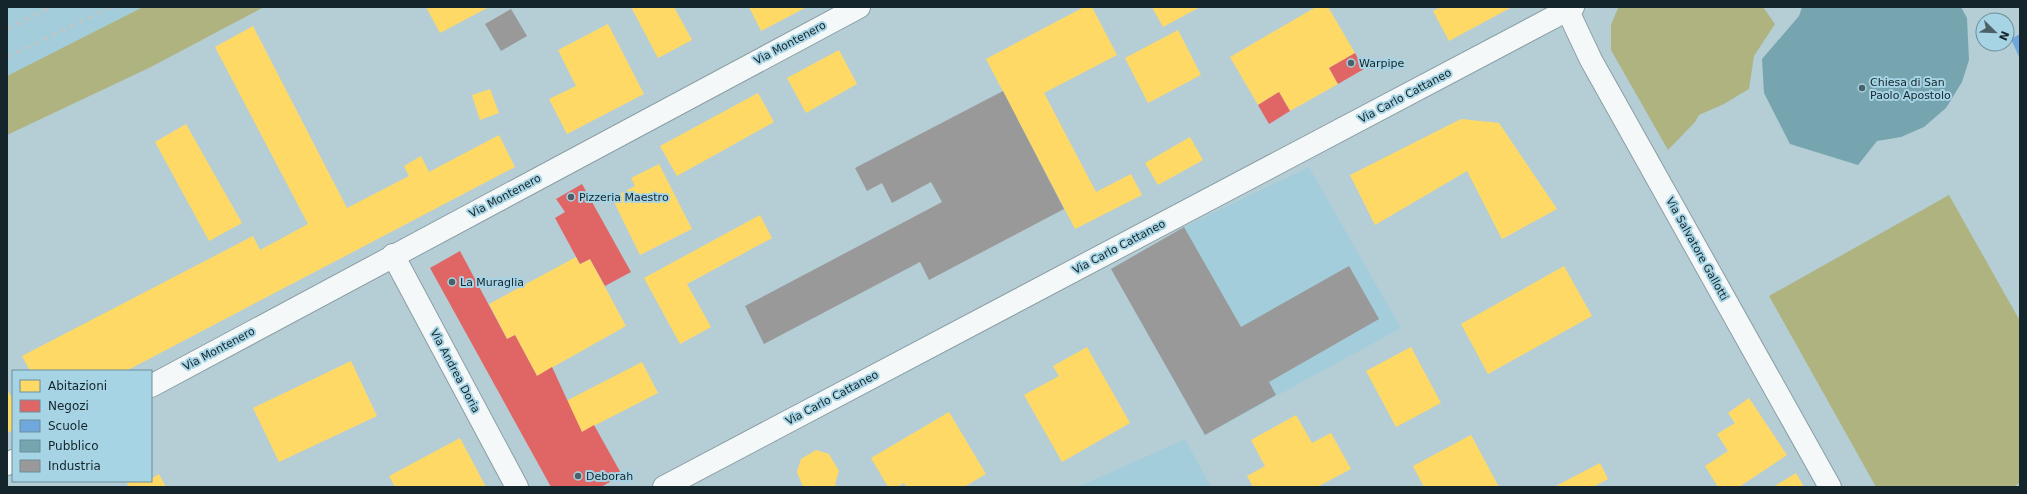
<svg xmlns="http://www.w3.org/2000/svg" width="2027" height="494" font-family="'DejaVu Sans',sans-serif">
<rect width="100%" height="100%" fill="#b5ced6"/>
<g fill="#a4cddb">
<polygon points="7,7 143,7 7,76"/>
<polygon points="1309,167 1401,328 1205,435 1111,269 1184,227"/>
<polygon points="1185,439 1211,487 1078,487"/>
</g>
<g fill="#aeb380">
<polygon points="143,7 264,7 151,67 7,135 7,76"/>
<polygon points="1621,7 1763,7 1775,24 1754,56 1749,89 1724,104 1699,115 1695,122 1668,150 1611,50 1611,25 1618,8"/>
<polygon points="1949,195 2020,321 2020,483 2013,487 1876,487 1769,296"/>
</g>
<g fill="#ffd966">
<polygon points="426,7 489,7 440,33"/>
<polygon points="631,7 674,7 692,40 658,58"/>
<polygon points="749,7 807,7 761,31"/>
<polygon points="1084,7 1092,7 1117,55 1044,93 1096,192 1131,174 1142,195 1075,229 986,59"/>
<polygon points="1152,7 1200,7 1163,27"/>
<polygon points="1316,7 1328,7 1355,53 1329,68 1338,84 1290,111 1279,92 1258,105 1230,57"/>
<polygon points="1441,7 1512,7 1449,41 1433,11"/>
<polygon points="608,24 644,94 567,134 549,99 576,86 558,50"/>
<polygon points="253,26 347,208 409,176 404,166 421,156 429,172 499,135 515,167 126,371 30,371 22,356 253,236 260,250 308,224 215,47"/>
<polygon points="1178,30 1201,75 1148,103 1125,58"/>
<polygon points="839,50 857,84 806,113 787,78"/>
<polygon points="490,89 499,113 480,120 472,95"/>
<polygon points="758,93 774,122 677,176 660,146"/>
<polygon points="1461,119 1499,123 1557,209 1502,239 1467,171 1375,225 1350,175"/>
<polygon points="186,124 242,223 209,241 155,142"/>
<polygon points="1190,137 1203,160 1158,185 1145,163"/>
<polygon points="659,164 692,229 640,255 612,198 635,186 631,178"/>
<polygon points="760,215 772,238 687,284 711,327 680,344 644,278"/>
<polygon points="576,257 580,264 590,259 626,326 537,376 515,335 507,339 489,304"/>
<polygon points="1564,266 1592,316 1488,374 1461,324"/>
<polygon points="1087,347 1130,423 1062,462 1024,395 1059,376 1053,366"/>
<polygon points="1411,347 1441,403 1396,427 1366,371"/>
<polygon points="351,361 377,416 279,462 253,408"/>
<polygon points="642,362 658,393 582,432 566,401"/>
<polygon points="8,391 13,400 13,430 7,433"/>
<polygon points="1749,398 1787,455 1739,487 1718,487 1705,466 1728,451 1717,434 1735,423 1728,413"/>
<polygon points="949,412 986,474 964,487 906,487 904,483 897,487 888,487 871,458"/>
<polygon points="1296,415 1312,443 1331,433 1351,469 1317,487 1253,487 1247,476 1265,466 1251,440"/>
<polygon points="1471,435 1499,487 1424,487 1413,466"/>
<polygon points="460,438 486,487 395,487 389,476"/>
<polygon points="816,450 829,454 839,471 835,484 837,487 803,487 797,472 801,459"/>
<polygon points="1600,463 1608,479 1593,487 1554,487"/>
<polygon points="1796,473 1804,487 1773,487"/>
<polygon points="159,474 166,487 129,487 126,481 151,481 151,479"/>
</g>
<g fill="#e06666">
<polygon points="1355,53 1364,69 1338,84 1329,68"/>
<polygon points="1279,92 1290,111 1269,124 1258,105"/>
<polygon points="582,184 631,272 605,286 590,259 580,264 555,218 565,212 556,199"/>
<polygon points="460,251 507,339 515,335 537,376 552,367 582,432 594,425 622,475 601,487 551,487 430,268"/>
</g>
<polygon fill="#6fa8dc" points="2020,34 2020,59 2011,39"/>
<polygon fill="#76a5af" points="1802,7 1961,7 1967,18 1969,60 1962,82 1946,108 1924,127 1901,137 1877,141 1858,165 1790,144 1764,93 1762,59 1799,16"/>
<g fill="#999">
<polygon points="511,9 527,36 501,51 485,24"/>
<polygon points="1003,91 1064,209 929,280 920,262 764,344 745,306 942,202 931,182 892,203 882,183 867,191 855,168"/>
<polygon points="1184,227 1241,327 1349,266 1379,319 1269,382 1276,395 1205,435 1111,269"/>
</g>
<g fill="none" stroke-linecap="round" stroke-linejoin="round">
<defs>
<g id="street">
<polyline points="1566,7 1591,60 1830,487"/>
<polyline points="393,255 517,487"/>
<polyline points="151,386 859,7"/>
<polyline points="7,464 13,461"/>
<polyline points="664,487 1573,7"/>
</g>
</defs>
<use href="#street" stroke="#8b9ea4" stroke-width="24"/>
<use href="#street" stroke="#f4f8f9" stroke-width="22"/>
<g stroke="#bec6c8" stroke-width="3" stroke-dasharray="5 5" stroke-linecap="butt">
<polyline points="7,29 51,7"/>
<polyline points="7,57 111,7"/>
</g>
</g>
<g fill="#4c6067" stroke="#a7d4e4" stroke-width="1.5">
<circle cx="1351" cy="63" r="4"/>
<circle cx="1862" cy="88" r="4"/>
<circle cx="571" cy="197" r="4"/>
<circle cx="452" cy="282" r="4"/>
<circle cx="578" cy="476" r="4"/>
</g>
<g text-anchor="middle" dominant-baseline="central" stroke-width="4" stroke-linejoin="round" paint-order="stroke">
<g font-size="11" fill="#14252b" stroke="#a7d4e4">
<text transform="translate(790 43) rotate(-28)">Via Montenero</text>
<text transform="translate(1405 96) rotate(-28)">Via Carlo Cattaneo</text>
<text transform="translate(505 196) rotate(-28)">Via Montenero</text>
<text transform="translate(1119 247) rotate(-28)">Via Carlo Cattaneo</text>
<text transform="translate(1697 249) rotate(61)">Via Salvatore Gallotti</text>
<text transform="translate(219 349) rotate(-28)">Via Montenero</text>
<text transform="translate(455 371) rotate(62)">Via Andrea Doria</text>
<text transform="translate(832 398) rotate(-28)">Via Carlo Cattaneo</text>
</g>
<g font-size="11" fill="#14252b" stroke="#a7d4e4" text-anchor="start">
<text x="1359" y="63">Warpipe</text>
<text x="1870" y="82">Chiesa di San<tspan x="1870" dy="13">Paolo Apostolo</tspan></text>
<text x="579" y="197">Pizzeria Maestro</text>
<text x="460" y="282">La Muraglia</text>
<text x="586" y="476">Deborah</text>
</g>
</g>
<rect width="2027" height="494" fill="none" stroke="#14252b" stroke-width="16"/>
<rect x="12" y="370" width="140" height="112" fill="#a7d4e4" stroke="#6c8e9a"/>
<rect x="20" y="380" width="20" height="12" fill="#ffd966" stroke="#6c8e9a"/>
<text x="48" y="390" font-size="12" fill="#14252b">Abitazioni</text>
<rect x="20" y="400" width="20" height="12" fill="#e06666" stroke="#6c8e9a"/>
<text x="48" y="410" font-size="12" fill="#14252b">Negozi</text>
<rect x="20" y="420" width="20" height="12" fill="#6fa8dc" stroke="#6c8e9a"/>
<text x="48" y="430" font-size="12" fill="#14252b">Scuole</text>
<rect x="20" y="440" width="20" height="12" fill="#76a5af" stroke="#6c8e9a"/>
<text x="48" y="450" font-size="12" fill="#14252b">Pubblico</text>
<rect x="20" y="460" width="20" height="12" fill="#999999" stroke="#6c8e9a"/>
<text x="48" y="470" font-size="12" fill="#14252b">Industria</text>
<g transform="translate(1995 32) rotate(113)"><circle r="19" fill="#a7d4e4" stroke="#6c8e9a"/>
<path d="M0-3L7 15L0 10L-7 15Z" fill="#4c6067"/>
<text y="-6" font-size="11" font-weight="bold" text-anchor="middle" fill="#14252b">N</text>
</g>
</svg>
